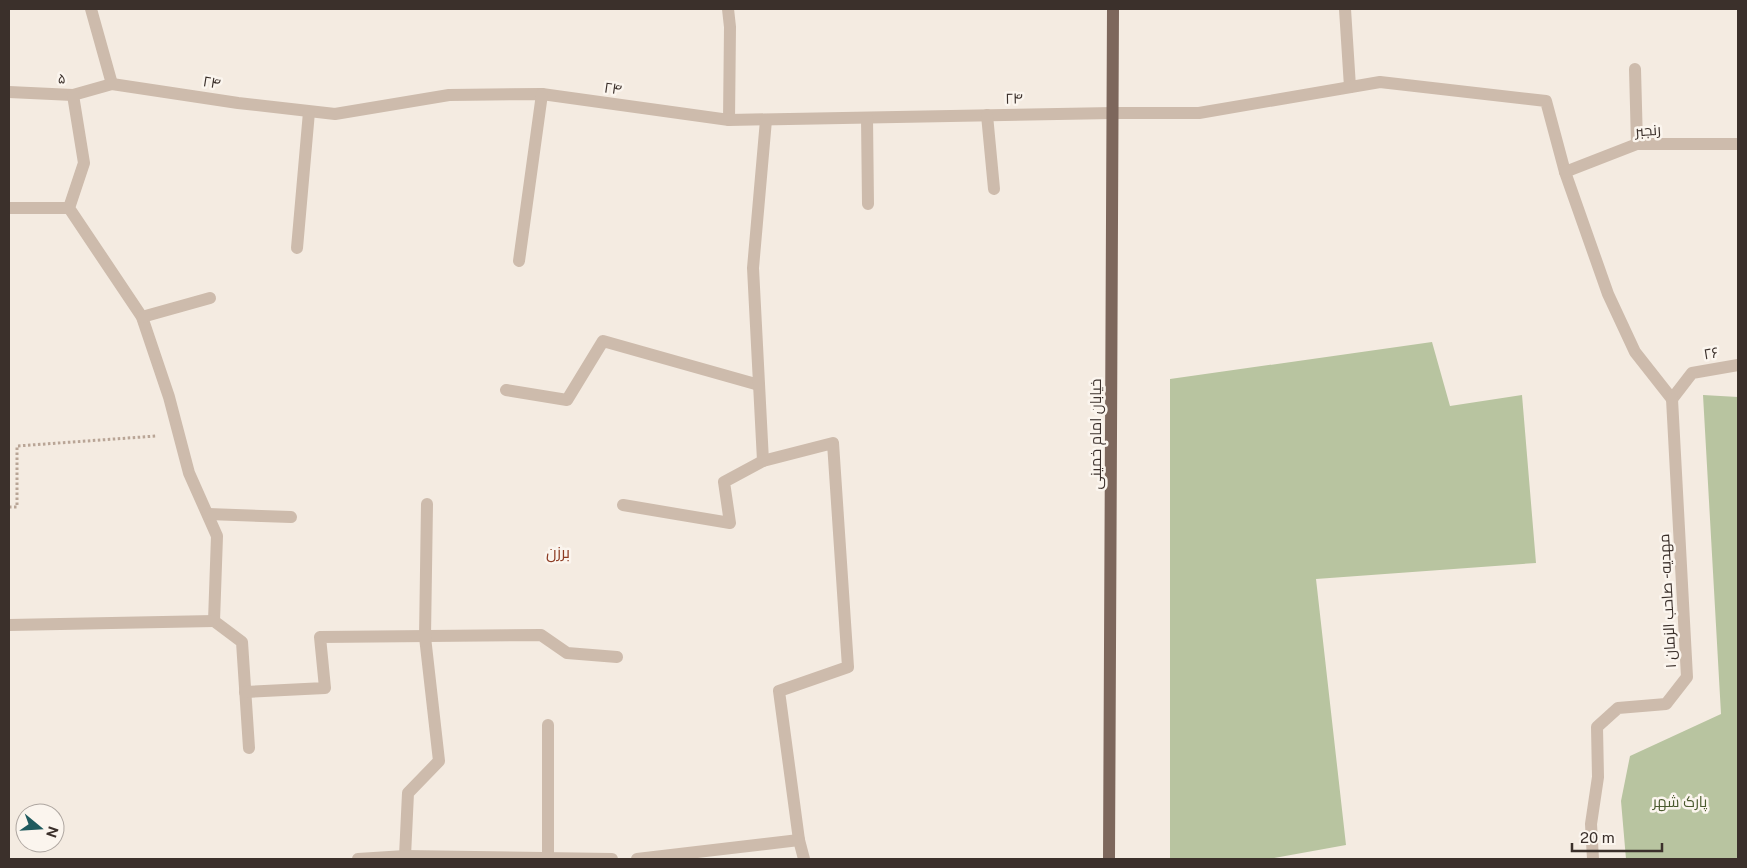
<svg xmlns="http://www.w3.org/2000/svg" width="1747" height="868" font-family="'Public Sans',Cairo,sans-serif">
<rect width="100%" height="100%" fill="#f4ebe1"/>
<g fill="#b8c4a0">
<polygon points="1432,342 1450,406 1522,395 1536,563 1316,579 1346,845 1268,859 1170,859 1170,379"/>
<polygon points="1703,395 1738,397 1738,859 1626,859 1621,801 1630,756 1721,714"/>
</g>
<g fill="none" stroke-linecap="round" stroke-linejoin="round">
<polyline stroke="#b9a596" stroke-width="3" stroke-dasharray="2.5 2.5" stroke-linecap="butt" points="9,507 17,507 17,446 156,436"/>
<g stroke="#cdbbac" stroke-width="12">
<polyline points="91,9 112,84"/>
<polyline points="728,9 730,27 729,120"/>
<polyline points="1345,9 1350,87"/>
<polyline points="1635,69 1637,144"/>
<polyline points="9,92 73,95 112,84 238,103 335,114 449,95 542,94 729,120 1113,113 1199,113 1380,82 1546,101 1565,172 1608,294 1635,352 1672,399"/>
<polyline points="73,95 84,163 69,208 142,317 169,397 189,473 217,536 214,621 242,642 249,748"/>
<polyline points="987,115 994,189"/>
<polyline points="867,118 868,204"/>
<polyline points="1565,172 1637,144 1738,144"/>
<polyline points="9,208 69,208"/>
<polyline points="297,248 309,112"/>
<polyline points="519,261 542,94"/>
<polyline points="142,317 210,298"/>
<polyline points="506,390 567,400 603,341 759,385"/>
<polyline points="1672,399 1692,373 1738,365"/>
<polyline points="763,461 753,268 766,120"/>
<polyline points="623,505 730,523 724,482 763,461 833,443 848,667 779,691 799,840 804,859"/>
<polyline points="208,514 291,517"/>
<polyline points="9,625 214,621"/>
<polyline points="245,692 325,688 320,637 541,635 567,653 617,657"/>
<polyline points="405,856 408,793 439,761 425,637 427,504"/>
<polyline points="548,858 548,725"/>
<polyline points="358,859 405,856 612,859"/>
<polyline points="637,859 799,840"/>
<polyline points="1593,859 1591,824 1598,777 1597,727 1618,708 1666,704 1687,677 1672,399"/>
</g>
<polyline stroke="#7d675c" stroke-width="12" points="1109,859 1113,9"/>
</g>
<g text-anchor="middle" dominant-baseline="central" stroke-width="5" stroke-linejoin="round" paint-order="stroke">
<g font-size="15" fill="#3b302b" stroke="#fbf5ee">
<text transform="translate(62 78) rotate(3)">۵</text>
<text transform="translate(212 82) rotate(9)">۲۴</text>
<text transform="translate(613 88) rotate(8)">۲۴</text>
<text transform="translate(1014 98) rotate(-1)">۲۴</text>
<text transform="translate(1648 130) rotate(-4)">رنجبر</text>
<text transform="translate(1711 353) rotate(-9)">۲۶</text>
<text transform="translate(1095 434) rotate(-90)">خیابان امام خمینی</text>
<text transform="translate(1667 601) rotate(-93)">مهدیه - صاحب الزمان ۱</text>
</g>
<g font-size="15" fill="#4a5a2e" stroke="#fbf5ee">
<text x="1680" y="801">پارک شهر</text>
</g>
<g font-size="16" fill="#8c3b22" stroke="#fbf5ee">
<text x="558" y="552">برزن</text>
</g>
</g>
<rect width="1747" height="868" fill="none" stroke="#3b302b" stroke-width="20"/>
<g transform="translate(40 828) rotate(108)"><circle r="24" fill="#fbf5ee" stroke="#aea6a0"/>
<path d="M0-4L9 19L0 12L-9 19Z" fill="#1f5a5e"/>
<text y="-8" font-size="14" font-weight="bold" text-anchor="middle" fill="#3b302b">N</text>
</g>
<path d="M1572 843v8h90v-8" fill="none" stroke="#3b302b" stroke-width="2.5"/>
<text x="1580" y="843" font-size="15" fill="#3b302b" stroke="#fbf5ee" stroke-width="4" paint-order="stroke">20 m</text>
</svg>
